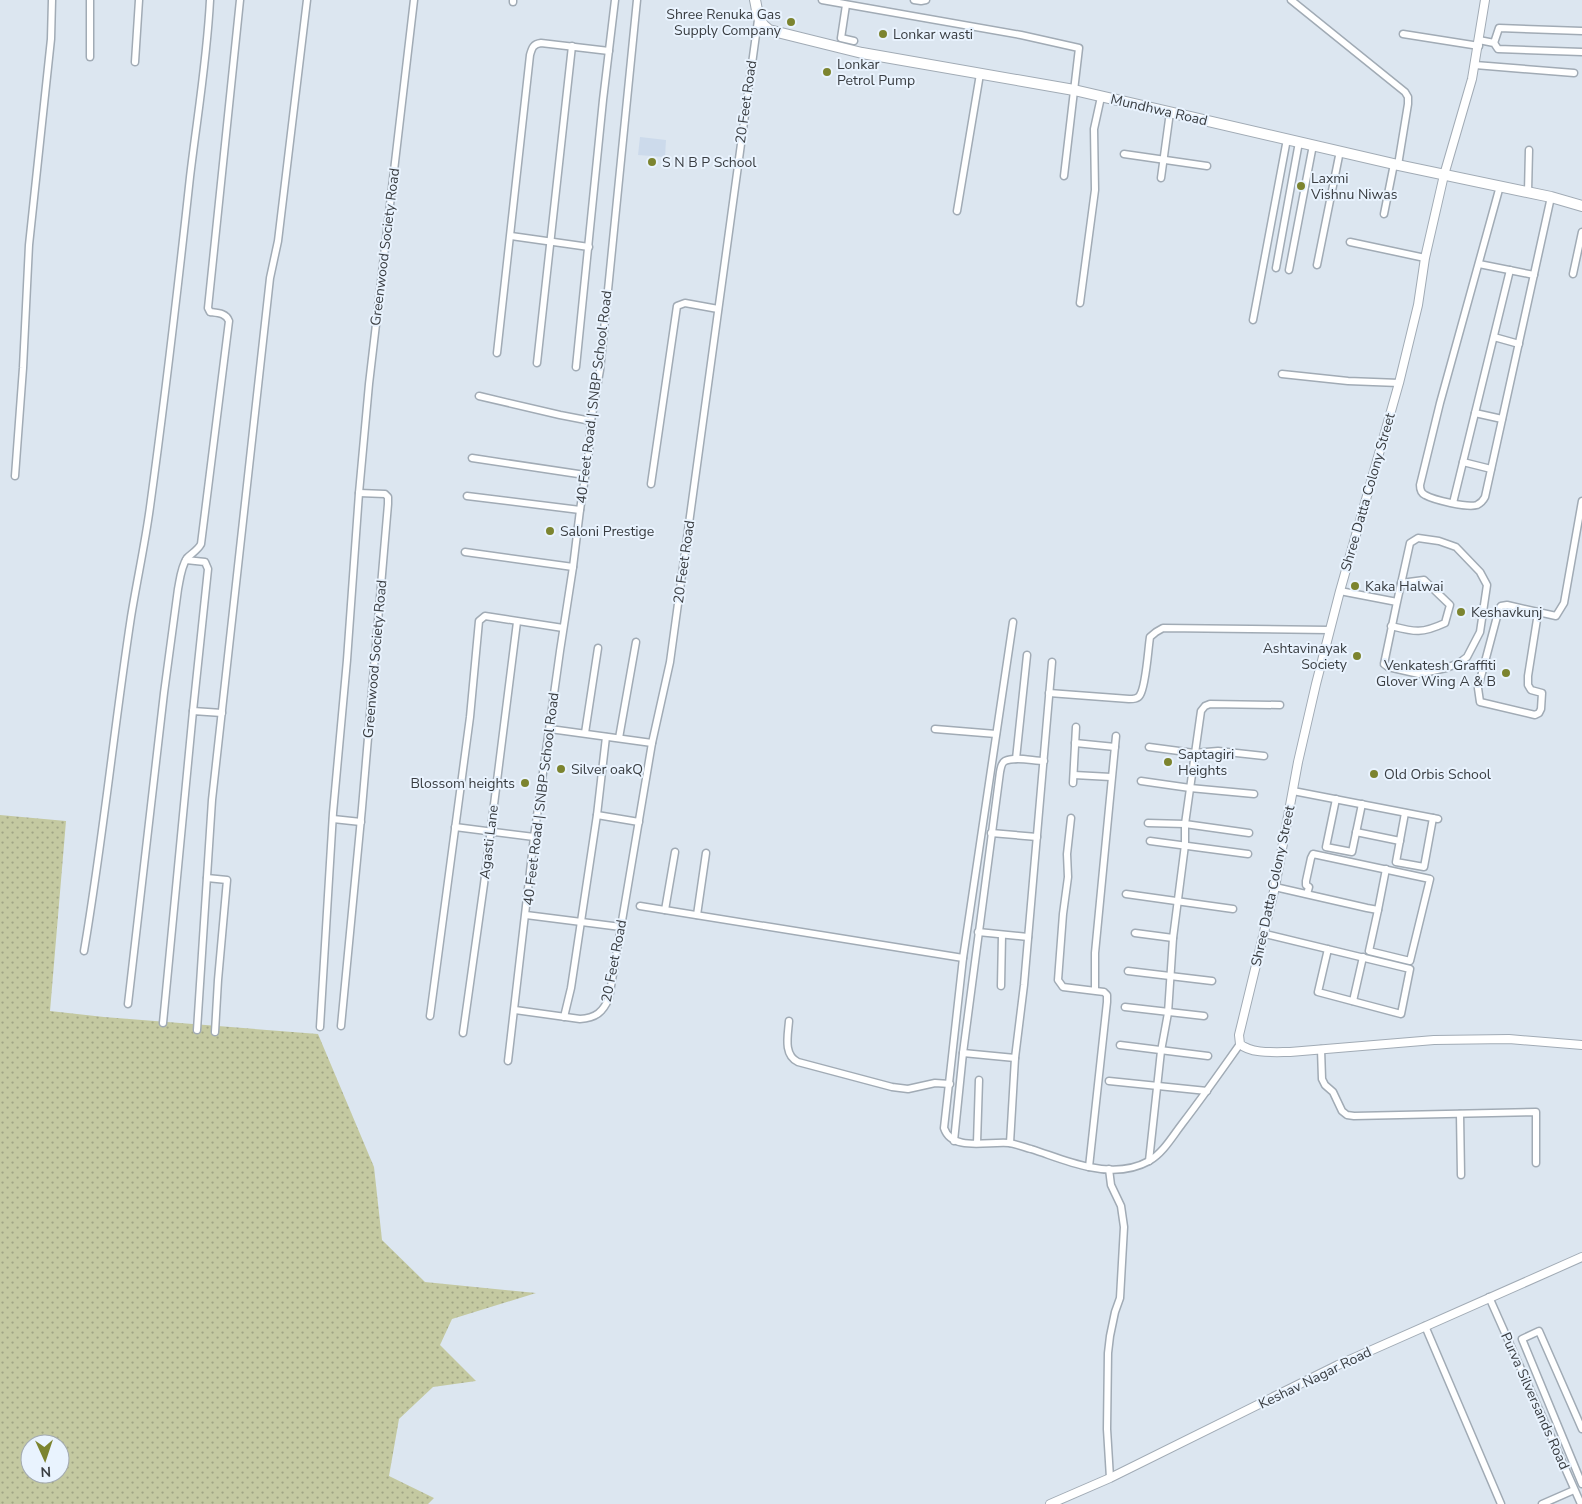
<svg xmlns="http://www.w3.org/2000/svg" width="1582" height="1504" font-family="'Nunito Sans',sans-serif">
<defs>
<pattern id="green-dots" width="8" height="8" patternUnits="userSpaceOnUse" patternTransform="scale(1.25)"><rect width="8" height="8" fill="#c4c9a1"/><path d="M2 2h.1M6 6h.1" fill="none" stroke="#a0a485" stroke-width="1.8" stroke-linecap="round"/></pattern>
</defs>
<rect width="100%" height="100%" fill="#dce6f0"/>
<polygon fill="#ccdaeb" points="640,137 666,140 665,157 638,155"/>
<path fill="url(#green-dots)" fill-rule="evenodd" d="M0,815L66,821L50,1011L104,1017L318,1034L374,1167L382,1240L425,1282L536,1293L452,1319L440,1345L476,1381L433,1387L399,1419L389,1476L434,1498L428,1504H0ZM30,1444H60V1474H30Z"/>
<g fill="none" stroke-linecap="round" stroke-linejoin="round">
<defs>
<g id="minor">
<polyline points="822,0 1021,35 1079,48 1064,176"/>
<polyline points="914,0 921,1 926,0"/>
<polyline points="1291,0 1405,92 1408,97 1408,104 1398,165"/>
<polyline points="513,2 513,0"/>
<polyline points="846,5 841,38 854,41"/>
<polyline points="1403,34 1479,46"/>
<polyline points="1479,40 1494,43 1498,49 1582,52"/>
<polyline points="1494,43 1499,28 1582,31"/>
<polyline points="90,57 90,0"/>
<polyline points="135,62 139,0"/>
<polyline points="1475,65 1574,73"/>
<polyline points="1124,154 1207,166"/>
<polyline points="1161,178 1170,112"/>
<path d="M1500,186L1440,403L1420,485C1420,489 1421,493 1425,495C1434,500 1467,508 1477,505C1481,503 1483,501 1485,497L1551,197"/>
<polyline points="1528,192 1529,150"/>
<polyline points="957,211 980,74"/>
<polyline points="1384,214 1394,164"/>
<polyline points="511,236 589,247"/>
<polyline points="1350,242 1425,258"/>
<polyline points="1479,264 1534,275"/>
<polyline points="1317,265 1340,151"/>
<polyline points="1276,268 1299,142"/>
<polyline points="1289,270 1313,145"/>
<polyline points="1573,274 1582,232"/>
<polyline points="1080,303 1095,190 1094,129 1101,97"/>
<polyline points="1253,320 1287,139"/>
<polyline points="1494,337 1519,344"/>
<path d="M497,353L530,55C532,48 533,44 541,43L609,51"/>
<polyline points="537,363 572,46"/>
<polyline points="576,367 603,100 615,0"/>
<polyline points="1282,374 1348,381 1399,383"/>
<polyline points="479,396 560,415 591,421"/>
<polyline points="1475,413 1502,419"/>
<polyline points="472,458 585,475"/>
<polyline points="1463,462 1491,469"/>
<polyline points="15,476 23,368 29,245 51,39 52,0"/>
<polyline points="651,484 677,306 685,303 718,309"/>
<polyline points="467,496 580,510"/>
<polyline points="1453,503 1510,270"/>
<polyline points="465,552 573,567"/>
<polyline points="186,560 205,562 208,569 193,711"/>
<polyline points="1340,591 1397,602 1384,664 1388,667 1419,674 1446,668 1459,663 1467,657 1480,632 1487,585 1480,572 1456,547 1439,541 1418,538 1410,543 1397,602"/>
<polyline points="1538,613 1528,676 1528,685 1531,690 1542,693 1541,709 1539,713 1535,715 1480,702 1478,688 1499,609 1501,606 1507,605 1556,616 1564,603 1582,501"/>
<path d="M1013,622L963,958L944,1128C952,1152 988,1141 1009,1143C1016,1144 1024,1147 1031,1149C1050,1155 1069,1163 1089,1167C1108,1171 1131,1171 1149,1161C1163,1153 1172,1137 1182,1124C1202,1098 1221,1071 1240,1044"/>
<path d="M1391,626C1415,632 1421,634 1445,623L1450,605L1424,580L1401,583"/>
<path d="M1049,693L1129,699C1133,699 1138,699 1140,695C1146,686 1148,650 1150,637L1156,632L1163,628L1329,630"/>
<polyline points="550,729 652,743"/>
<polyline points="935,729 996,734"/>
<polyline points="585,733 598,648"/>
<polyline points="619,738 636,642"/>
<polyline points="1075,743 1115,747"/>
<polyline points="1149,747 1194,753 1218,751 1264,756"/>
<polyline points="1016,759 1027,655"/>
<polyline points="1074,775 1111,777"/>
<polyline points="1141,781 1190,788 1254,794"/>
<polyline points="1073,783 1076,727"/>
<polyline points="1293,791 1438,819"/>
<polyline points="1336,799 1326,847 1352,852 1362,804"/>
<polyline points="1405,813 1396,862 1424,867 1433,818"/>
<polyline points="597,815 639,822"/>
<polyline points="1071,818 1067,854 1068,877 1063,914 1058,980 1063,987 1104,992 1107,995 1107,1002 1089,1167"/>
<polyline points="333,819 361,822"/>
<polyline points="1148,823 1185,824 1249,833"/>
<polyline points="455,827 534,837"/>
<polyline points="1356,832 1400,841"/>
<polyline points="991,833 1037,837"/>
<polyline points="1150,841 1248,854"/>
<polyline points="207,878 227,880 218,980 215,1032"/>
<polyline points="1275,887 1367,908 1378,910 1369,951 1410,961 1430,879 1313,854 1311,858 1306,881 1306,885 1309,887 1307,894"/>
<polyline points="1126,894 1233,909"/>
<polyline points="640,906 963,958"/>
<polyline points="665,910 675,852"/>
<polyline points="1378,910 1386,869"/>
<polyline points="526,915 621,927"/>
<polyline points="697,915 706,853"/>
<polyline points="978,932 1028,937"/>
<polyline points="1135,933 1173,938"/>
<polyline points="1265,934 1410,969 1401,1014 1318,992 1328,949"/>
<path d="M84,951C103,840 114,728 131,617C137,580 145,544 150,507C165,398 178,287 190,177C197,118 207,60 210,0"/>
<polyline points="1128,971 1212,981"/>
<polyline points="1001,986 1002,935"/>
<polyline points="1095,989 1095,953 1116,736"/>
<polyline points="1353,1001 1363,957"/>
<path d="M128,1004L164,693L178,589C180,579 181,567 187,558C192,553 198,550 201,544L229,321C226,313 218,313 210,312L208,308L240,0"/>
<polyline points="1125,1007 1204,1016"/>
<path d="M515,1010L580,1019C596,1018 603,1012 609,998L652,743L670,662L758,20"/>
<polyline points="430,1016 470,717 479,621 485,616 563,628"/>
<polyline points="564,1017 571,988 597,815 606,737"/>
<path d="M789,1021C788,1035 783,1055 798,1062L892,1087L908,1089L935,1083L950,1084"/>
<polyline points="163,1023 193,711 222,713"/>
<polyline points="341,1026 362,808 388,504 388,497 385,494 359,493"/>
<polyline points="320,1027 333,813 347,660 359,493 369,384 414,0"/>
<polyline points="197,1030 212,800 270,278 278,241 307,0"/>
<polyline points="463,1033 484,884 517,622"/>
<polyline points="1120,1045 1208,1056"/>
<polyline points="1321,1049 1322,1079 1325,1085 1333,1092 1342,1111 1347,1115 1354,1116 1536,1112 1536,1163"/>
<polyline points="963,1053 1015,1058"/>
<polyline points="508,1061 534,837 560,651 573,567 580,510 589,451 591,421 600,370 637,0"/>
<polyline points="1109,1081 1207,1091"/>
<polyline points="1460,1114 1461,1175"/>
<path d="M954,1141L963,1053L1000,772C1001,768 1001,763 1005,761C1015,756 1033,761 1044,761"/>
<polyline points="977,1143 979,1080"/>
<polyline points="1010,1143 1015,1058 1024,985 1052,662"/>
<polyline points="1149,1161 1161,1051 1168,1013 1173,938 1185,845 1185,824 1201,711 1205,706 1210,704 1280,705"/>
<polyline points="1109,1169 1111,1185 1121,1206 1124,1227 1120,1298 1115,1312 1110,1336 1108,1353 1107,1429 1110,1478"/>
<polyline points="1489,1297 1581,1504"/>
<polyline points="1425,1326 1501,1504"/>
<polyline points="1582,1429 1539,1331 1522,1339 1582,1484"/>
<polyline points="1542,1504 1574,1490"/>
</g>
<g id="tertiary">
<path d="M1485,0L1472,79L1444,175L1425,258L1418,305L1399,383L1340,591L1316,684L1298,762L1275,887L1239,1035L1240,1044C1251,1054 1275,1052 1290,1052L1434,1040L1509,1039L1582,1045"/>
<polyline points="1050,1504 1110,1478 1338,1365 1582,1257"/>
</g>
<path id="primary" d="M755,0C758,13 757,22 769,30L862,53L1074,90L1398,165L1551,197L1582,206"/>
</defs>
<use href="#minor" stroke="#a1abb5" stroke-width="9"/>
<use href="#tertiary" stroke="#a1abb5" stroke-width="10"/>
<use href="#primary" stroke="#a1abb5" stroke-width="12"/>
<use href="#minor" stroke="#fff" stroke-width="6"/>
<use href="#tertiary" stroke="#fff" stroke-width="8"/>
<use href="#primary" stroke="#fff" stroke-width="10"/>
</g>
<g fill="#7c842f" stroke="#e9f3fe" stroke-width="2">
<circle cx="791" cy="22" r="5"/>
<circle cx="883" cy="34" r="5"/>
<circle cx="827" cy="72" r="5"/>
<circle cx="652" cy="162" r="5"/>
<circle cx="1301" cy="186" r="5"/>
<circle cx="550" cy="531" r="5"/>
<circle cx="1355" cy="586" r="5"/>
<circle cx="1461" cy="612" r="5"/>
<circle cx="1357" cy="656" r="5"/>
<circle cx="1506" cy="673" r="5"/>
<circle cx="1168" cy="762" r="5"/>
<circle cx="561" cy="769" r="5"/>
<circle cx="1374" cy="774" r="5"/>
<circle cx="525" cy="783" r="5"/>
</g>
<g text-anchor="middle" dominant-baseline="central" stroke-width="4" stroke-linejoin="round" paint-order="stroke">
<g font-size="14" fill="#393d41" stroke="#e9f3fe" text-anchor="start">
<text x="781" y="14" text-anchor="end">Shree Renuka Gas<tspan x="781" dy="16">Supply Company</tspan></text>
<text x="893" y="34">Lonkar wasti</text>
<text x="837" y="64">Lonkar<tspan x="837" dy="16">Petrol Pump</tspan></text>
<text x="662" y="162">S N B P School</text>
<text x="1311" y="178">Laxmi<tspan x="1311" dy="16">Vishnu Niwas</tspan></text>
<text x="560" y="531">Saloni Prestige</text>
<text x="1365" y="586">Kaka Halwai</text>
<text x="1471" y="612">Keshavkunj</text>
<text x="1347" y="648" text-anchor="end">Ashtavinayak<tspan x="1347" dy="16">Society</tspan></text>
<text x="1496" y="665" text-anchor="end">Venkatesh Graffiti<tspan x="1496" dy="16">Glover Wing A &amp; B</tspan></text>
<text x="1178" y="754">Saptagiri<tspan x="1178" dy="16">Heights</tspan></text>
<text x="571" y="769">Silver oakQ</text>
<text x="1384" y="774">Old Orbis School</text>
<text x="515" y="783" text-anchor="end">Blossom heights</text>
</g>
<g font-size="14" fill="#393d41" stroke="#e9f3fe">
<text transform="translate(746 102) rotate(-82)">20 Feet Road</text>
<text transform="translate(1159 110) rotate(13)">Mundhwa Road</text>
<text transform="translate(385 247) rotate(-83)">Greenwood Society Road</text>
<text transform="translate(594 397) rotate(-83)">40 Feet Road | SNBP School Road</text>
<text transform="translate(1368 492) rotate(-74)">Shree Datta Colony Street</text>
<text transform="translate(684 562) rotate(-82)">20 Feet Road</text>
<text transform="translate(375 659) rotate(-85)">Greenwood Society Road</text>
<text transform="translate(541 799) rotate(-83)">40 Feet Road | SNBP School Road</text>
<text transform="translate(489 842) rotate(-83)">Agasti Lane</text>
<text transform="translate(1273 886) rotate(-78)">Shree Datta Colony Street</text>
<text transform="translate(614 961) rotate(-79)">20 Feet Road</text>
<text transform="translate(1315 1378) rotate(-26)">Keshav Nagar Road</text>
<text transform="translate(1535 1401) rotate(66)">Purva Silversands Road</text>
</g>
</g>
<g transform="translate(45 1459) rotate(177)"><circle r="24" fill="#e9f3fe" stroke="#a3aab2"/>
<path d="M0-4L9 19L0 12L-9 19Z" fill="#7c842f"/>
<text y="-8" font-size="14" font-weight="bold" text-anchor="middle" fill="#393d41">N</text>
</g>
</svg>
